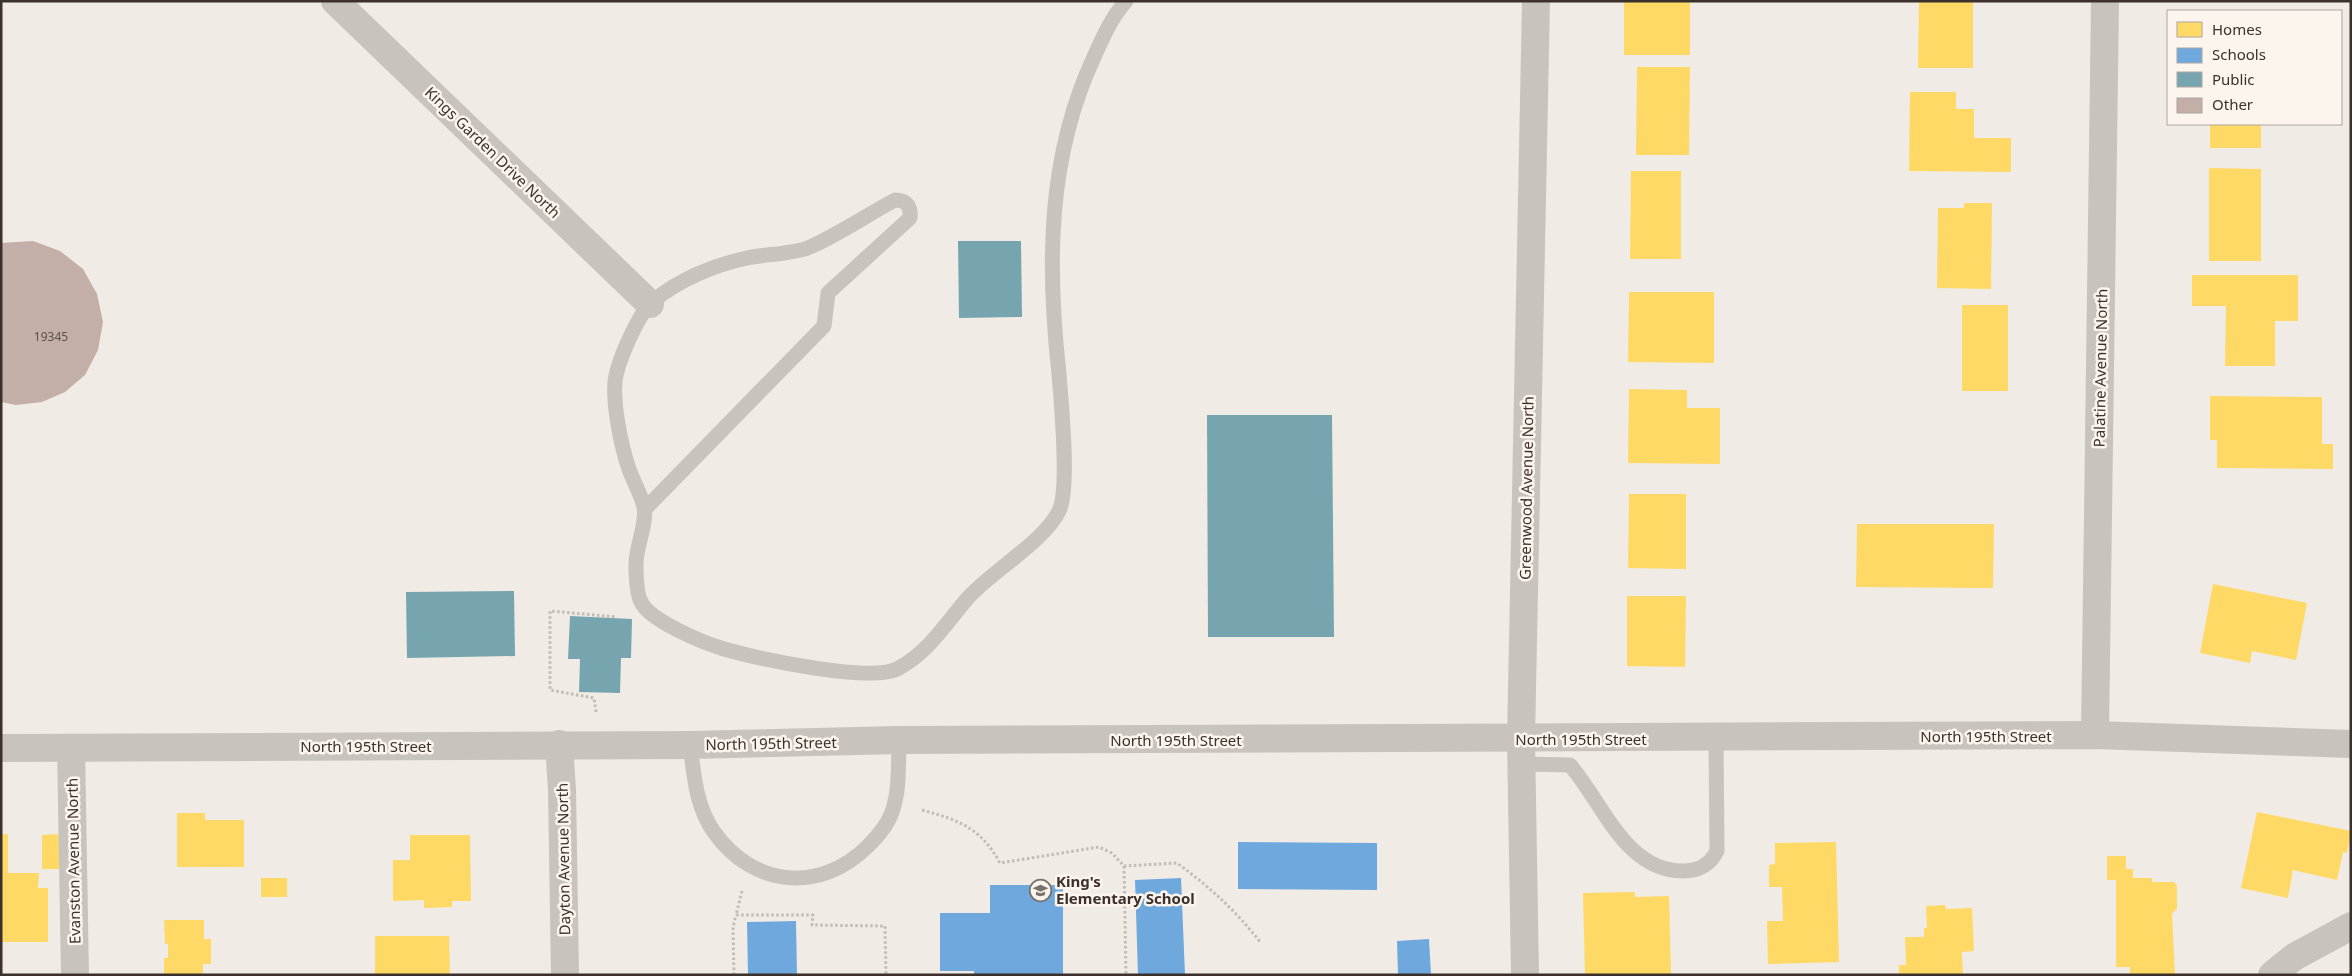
<svg xmlns="http://www.w3.org/2000/svg" width="2352" height="976" font-family="'Noto Sans',sans-serif">
<rect width="100%" height="100%" fill="#f0ebe5"/>
<g fill="#ffd966">
<rect x="1624" y="1" width="66" height="54"/>
<polygon points="1919,1 1973,1 1973,68 1918,68"/>
<polygon points="1637,67 1690,67 1689,155 1636,155"/>
<polygon points="1910,92 1956,92 1956,109 1974,109 1974,138 2011,138 2011,172 1909,171"/>
<rect x="2210" y="124" width="51" height="24"/>
<polygon points="2209,168 2261,169 2261,261 2209,261"/>
<polygon points="1631,171 1681,171 1681,259 1630,259"/>
<polygon points="1964,203 1992,203 1991,289 1937,288 1938,208 1964,208"/>
<polygon points="2192,275 2298,275 2298,321 2275,321 2275,366 2225,366 2226,306 2192,306"/>
<polygon points="1629,292 1714,292 1714,363 1628,362"/>
<rect x="1962" y="305" width="46" height="86"/>
<polygon points="1629,389 1687,390 1687,408 1720,408 1720,464 1628,463"/>
<polygon points="2210,396 2322,397 2322,444 2333,444 2333,469 2217,468 2217,440 2210,440"/>
<polygon points="1629,494 1686,494 1686,569 1628,568"/>
<polygon points="1857,524 1994,524 1993,588 1856,587"/>
<polygon points="2213,584 2307,603 2296,660 2252,651 2250,663 2200,653"/>
<polygon points="1627,596 1686,596 1685,667 1627,666"/>
<polygon points="2257,812 2351,831 2347,853 2343,852 2337,880 2293,870 2288,898 2241,888"/>
<polygon points="177,813 205,813 205,820 244,820 244,867 177,867"/>
<polygon points="1,834 8,834 8,873 39,873 38,888 48,888 48,942 2,942"/>
<polygon points="60,834 60,869 42,869 42,835"/>
<polygon points="410,835 470,835 471,901 452,901 452,907 424,908 424,900 393,901 393,860 410,860"/>
<polygon points="1836,842 1839,962 1768,964 1767,921 1783,921 1782,887 1769,887 1769,865 1775,864 1775,843"/>
<polygon points="2107,856 2126,856 2126,869 2133,869 2133,878 2152,878 2152,882 2174,882 2177,886 2177,908 2172,914 2175,975 2130,975 2130,967 2116,967 2116,880 2107,880"/>
<rect x="261" y="878" width="26" height="19"/>
<polygon points="1635,892 1635,897 1669,896 1671,975 1585,975 1583,893"/>
<polygon points="1945,905 1946,909 1972,908 1974,951 1962,952 1963,975 1899,975 1899,965 1906,965 1905,937 1924,937 1924,928 1927,928 1926,906"/>
<polygon points="164,920 204,920 204,939 211,939 211,964 203,964 203,975 164,975 164,958 168,958 168,944 165,944"/>
<polygon points="375,936 449,936 450,975 375,975"/>
</g>
<g fill="#6fa8dc">
<polygon points="1238,842 1377,843 1377,890 1238,889"/>
<polygon points="1181,878 1185,975 1138,975 1135,880"/>
<polygon points="990,885 1063,885 1063,975 974,975 974,971 940,971 940,913 990,913"/>
<polygon points="796,921 797,975 748,975 747,922"/>
<polygon points="1429,939 1431,975 1398,975 1397,941"/>
</g>
<g fill="#76a5af">
<polygon points="958,241 1021,241 1022,317 959,318"/>
<polygon points="1207,415 1332,415 1334,637 1208,637"/>
<polygon points="514,591 515,656 407,658 406,592"/>
<polygon points="570,616 632,619 631,658 621,658 620,693 579,692 580,659 568,659"/>
</g>
<polygon fill="#c3afa7" points="33,241 60,251 83,269 97,294 103,322 98,350 85,375 65,392 42,402 16,405 1,402 1,243"/>
<g fill="none" stroke-linecap="round" stroke-linejoin="round">
<g stroke="#c2bbb6" stroke-width="3" stroke-dasharray="2.5 2.5" stroke-linecap="butt">
<polyline points="596,712 594,698 550,690 550,611 617,617"/>
<path d="M922,810C959,820 981,828 1000,863L1099,847L1112,853L1124,866L1177,863C1212,889 1234,909 1261,943"/>
<polyline points="1124,866 1126,975"/>
<polyline points="742,891 736,915 813,915 812,925 885,926 886,975"/>
<polyline points="734,975 733,927 736,915"/>
</g>
<g stroke="#c9c3be" stroke-width="15">
<path d="M645,509L824,326L828,293L910,218C911,207 907,200 895,200C867,215 839,234 810,247C795,254 765,254 747,258C714,265 678,280 652,302C638,315 617,362 615,382C613,406 621,446 629,469C633,481 641,494 644,507C647,520 639,540 637,554C635,564 636,593 641,602C650,621 704,643 724,649C756,658 872,684 899,668C929,651 945,625 966,600C990,572 1044,542 1059,511C1070,489 1061,401 1059,374C1047,265 1047,158 1094,57C1103,37 1111,18 1126,1"/>
<path d="M690,745C694,775 696,807 714,832C753,887 820,894 868,846C878,836 887,826 892,812C900,790 898,764 899,740"/>
<path d="M1521,764L1570,765C1603,803 1625,871 1683,871C1699,871 1710,865 1717,851L1716,738"/>
</g>
<g stroke="#c9c3be" stroke-width="28">
<polyline points="335,1 650,304"/>
<polyline points="2095,735 2105,1"/>
<polyline points="559,744 562,790 565,975"/>
<polyline points="71,748 75,975"/>
<polyline points="1525,975 1521,739 1536,1"/>
<polyline points="2272,975 2294,957 2351,926"/>
</g>
<polyline stroke="#c9c3be" stroke-width="28" points="1,748 690,745 899,740 2095,735 2351,744"/>
</g>
<defs>
<symbol id="school-ring" viewBox="-11 -11 22 22"><circle r="9.5" fill="#fbf5ee" stroke="#7a716c" stroke-width="1.5"/><path d="M0-5L7-2L0 1L-7-2ZM-4 1L0 2.5L4 1V4Q0 6-4 4Z" fill="#7a716c"/></symbol>
</defs>
<g fill-rule="evenodd">
<use href="#school-ring" x="1028" y="878" width="25" height="25"/>
</g>
<g text-anchor="middle" dominant-baseline="central" stroke-width="5" stroke-linejoin="round" paint-order="stroke">
<g font-size="12" fill="#5d504a">
<text x="51" y="336">19345</text>
</g>
<g font-size="15" fill="#3b302b" stroke="#fbf5ee">
<text transform="translate(493 152) rotate(44)">Kings Garden Drive North</text>
<text transform="translate(2100 368) rotate(-89)">Palatine Avenue North</text>
<text transform="translate(1526 488) rotate(-89)">Greenwood Avenue North</text>
<text x="1986" y="736">North 195th Street</text>
<text x="1581" y="739">North 195th Street</text>
<text x="1176" y="740">North 195th Street</text>
<text transform="translate(771 743) rotate(-1)">North 195th Street</text>
<text x="366" y="746">North 195th Street</text>
<text transform="translate(563 859) rotate(-91)">Dayton Avenue North</text>
<text transform="translate(73 861) rotate(-91)">Evanston Avenue North</text>
</g>
<g font-size="15" font-weight="bold" fill="#3b302b" stroke="#fbf5ee" text-anchor="start">
<text x="1056" y="881">King's<tspan x="1056" dy="17">Elementary School</tspan></text>
</g>
</g>
<rect width="2352" height="976" fill="none" stroke="#3b302b" stroke-width="5"/>
<rect x="2167" y="10" width="175" height="115" fill="#fbf5ee" stroke="#aea6a0"/>
<rect x="2177" y="22" width="25" height="15" fill="#ffd966" stroke="#aea6a0"/>
<text x="2212" y="35" font-size="15" fill="#3b302b">Homes</text>
<rect x="2177" y="48" width="25" height="15" fill="#6fa8dc" stroke="#aea6a0"/>
<text x="2212" y="60" font-size="15" fill="#3b302b">Schools</text>
<rect x="2177" y="72" width="25" height="15" fill="#76a5af" stroke="#aea6a0"/>
<text x="2212" y="85" font-size="15" fill="#3b302b">Public</text>
<rect x="2177" y="98" width="25" height="15" fill="#c3afa7" stroke="#aea6a0"/>
<text x="2212" y="110" font-size="15" fill="#3b302b">Other</text>
</svg>
